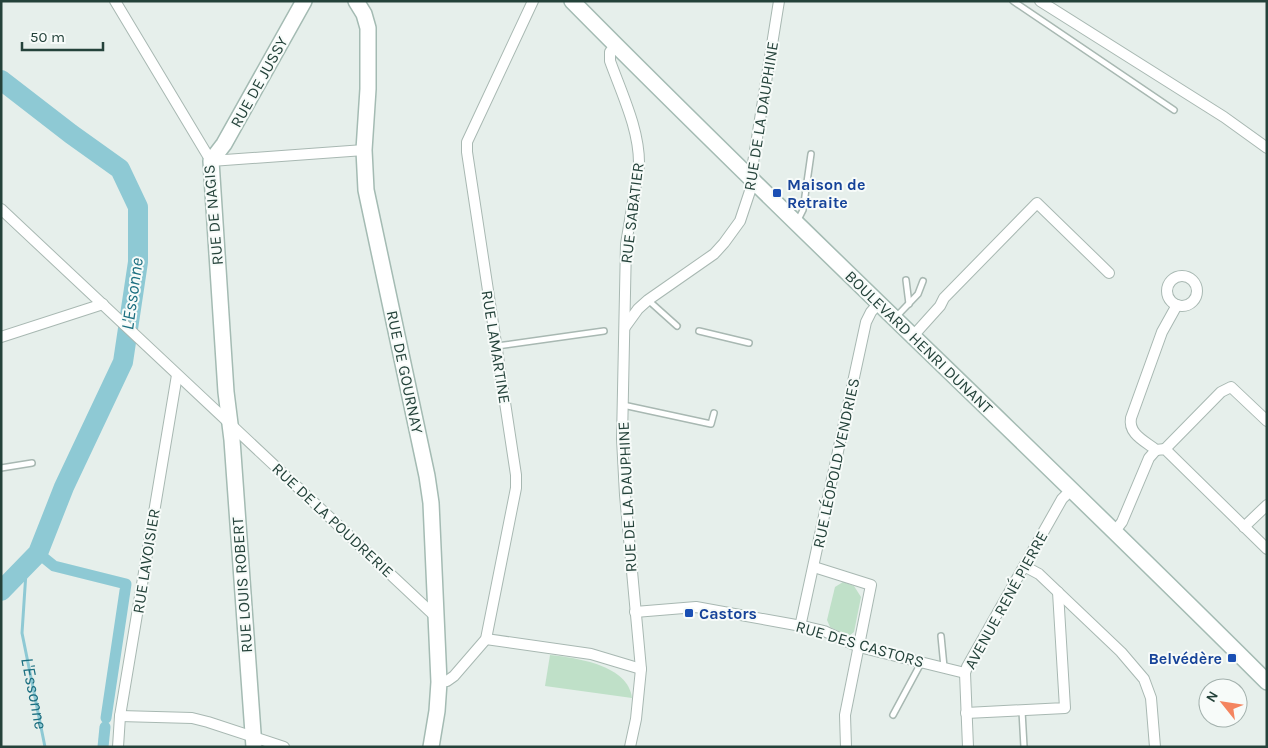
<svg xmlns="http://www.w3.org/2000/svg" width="1268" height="748" font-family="Karla,sans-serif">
<rect width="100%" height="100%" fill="#e6efeb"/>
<g fill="#bfe0c8">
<polygon points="843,582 854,586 861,597 854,632 849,636 830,627 827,620 835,587"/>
<path d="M550,655C577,658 628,665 632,698L545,686Z"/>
</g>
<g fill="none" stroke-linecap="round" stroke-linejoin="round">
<path stroke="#8ec9d4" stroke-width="3" id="s1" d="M38,553L26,572L22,633L45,747"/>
<g stroke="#8ec9d4" stroke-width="11">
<polyline points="38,553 54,566 126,584 106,718"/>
<polyline points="103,747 105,727"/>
</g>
<polyline stroke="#8ec9d4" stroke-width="20" points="1,80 71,134 120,169 138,207 138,262 123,362 64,487 38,553 1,591"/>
<defs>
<g id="lane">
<polyline points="1013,1 1174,110"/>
<polyline points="797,222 803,210 811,154"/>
<polyline points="906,280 909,304"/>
<polyline points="648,300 677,326"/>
<polyline points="895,318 918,294 923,281"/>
<polyline points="699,331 749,343"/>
<polyline points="497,346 604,331"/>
<polyline points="623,405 711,424 714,413"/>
<polyline points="1,468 32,463"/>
<polyline points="941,636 944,667"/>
<polyline points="1022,711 1024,747"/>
<polyline points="893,715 921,663"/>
</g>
<g id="street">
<polyline points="115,1 211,161 364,150"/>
<polyline points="1040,1 1224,117 1267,148"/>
<path d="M616,45L610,52V61C622,94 640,131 639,166L626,244L622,439L625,495L641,669L636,719L630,747"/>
<polyline points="1,209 436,617"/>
<circle cx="1182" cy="291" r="15"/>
<polyline points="625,327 638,309 648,300 714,254 724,243 740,221 750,191 753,163 779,1"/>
<polyline points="913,336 940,306 944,298 1037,203 1109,273"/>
<polyline points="1,337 103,304"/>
<polyline points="1165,449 1221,392 1231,387 1267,421"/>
<path d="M1156,450C1145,441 1128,434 1131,418L1162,332L1177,305"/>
<polyline points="1156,450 1165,449 1168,452 1267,549"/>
<polyline points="1244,527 1267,505"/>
<polyline points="1115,531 1122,522 1149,458 1156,450"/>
<polyline points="1024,566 1039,574 1121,652 1144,679 1151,698 1155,747"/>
<polyline points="814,567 871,585 845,715 846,747"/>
<polyline points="635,612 696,607 807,627 824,631 859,647 965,673"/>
<polyline points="800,627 866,322 871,312 879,303"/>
<polyline points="486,639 591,654 641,669"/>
<polyline points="439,682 447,681 454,676 486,639 516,488 516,475 467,152 467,142 533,1"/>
<polyline points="966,713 1065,708 1058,592"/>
<polyline points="120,716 192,718 208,722 284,747"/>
<polyline points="118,747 120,716 177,375"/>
<polyline points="968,747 965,673 967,667 1062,499 1071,490"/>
</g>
<g id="secondary">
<polyline points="356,1 364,14 368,28 368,89 364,150 366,190 427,476 431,503 439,682 437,711 431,747"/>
<path d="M572,1C800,232 1038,453 1267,682"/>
<polyline points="254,747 232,440 226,392 211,161 224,144 304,1"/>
</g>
</defs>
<use href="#lane" stroke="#a8b8b2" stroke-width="8"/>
<use href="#street" stroke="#a8b8b2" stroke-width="12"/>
<use href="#secondary" stroke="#a4bbb3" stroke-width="18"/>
<use href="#lane" stroke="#fff" stroke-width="5"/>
<use href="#street" stroke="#fff" stroke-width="10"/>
<use href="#secondary" stroke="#fff" stroke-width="15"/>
</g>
<g fill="#1a4fb4" stroke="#f7fbf9" stroke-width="2">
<rect x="772" y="188" width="10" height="10" rx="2.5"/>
<rect x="684" y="608" width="10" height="10" rx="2.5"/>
<rect x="1227" y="653" width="10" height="10" rx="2.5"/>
</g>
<g text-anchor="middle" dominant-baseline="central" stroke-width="4" stroke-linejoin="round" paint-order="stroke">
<g font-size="16" fill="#24423a" stroke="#f7fbf9">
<text transform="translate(259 82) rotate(-61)">RUE DE JUSSY</text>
<text transform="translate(761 116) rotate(-81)">RUE DE LA DAUPHINE</text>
<text transform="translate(632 213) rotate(-83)">RUE SABATIER</text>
<text transform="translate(213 215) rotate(-95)">RUE DE NAGIS</text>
<text transform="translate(919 342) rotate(44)">BOULEVARD HENRI DUNANT</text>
<text transform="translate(496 347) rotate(81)">RUE LAMARTINE</text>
<text transform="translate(405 372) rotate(78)">RUE DE GOURNAY</text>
<text transform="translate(836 463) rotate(-78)">RUE LÉOPOLD VENDRIES</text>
<text transform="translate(627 497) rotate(-93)">RUE DE LA DAUPHINE</text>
<text transform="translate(333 520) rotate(43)">RUE DE LA POUDRERIE</text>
<text transform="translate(146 561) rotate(-81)">RUE LAVOISIER</text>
<text transform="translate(242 585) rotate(-94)">RUE LOUIS ROBERT</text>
<text transform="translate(1006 600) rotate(-61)">AVENUE RENÉ PIERRE</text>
<text transform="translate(860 644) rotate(16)">RUE DES CASTORS</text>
</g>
<g font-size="16" font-weight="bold" fill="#164399" stroke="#f7fbf9" text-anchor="start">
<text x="787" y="184">Maison de<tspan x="787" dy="18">Retraite</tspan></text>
<text x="699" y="613">Castors</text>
<text x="1222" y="658" text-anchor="end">Belvédère</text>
</g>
<g font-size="18" font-style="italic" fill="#1c6f80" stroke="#f7fbf9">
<text transform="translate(132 294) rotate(-82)">L'Essonne</text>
<text stroke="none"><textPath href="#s1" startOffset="145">L'Essonne</textPath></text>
</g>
</g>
<rect width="1268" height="748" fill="none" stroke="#24423a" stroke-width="5"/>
<g transform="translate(1223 703) rotate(300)"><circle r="24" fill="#f7fbf9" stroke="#a3b1ad"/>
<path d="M0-4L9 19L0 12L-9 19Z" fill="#f4845f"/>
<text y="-8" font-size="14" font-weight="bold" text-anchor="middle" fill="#24423a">N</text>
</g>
<path d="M22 42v8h81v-8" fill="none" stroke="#24423a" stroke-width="2.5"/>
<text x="30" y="42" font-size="15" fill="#24423a" stroke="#f7fbf9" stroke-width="4" paint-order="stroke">50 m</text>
</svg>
